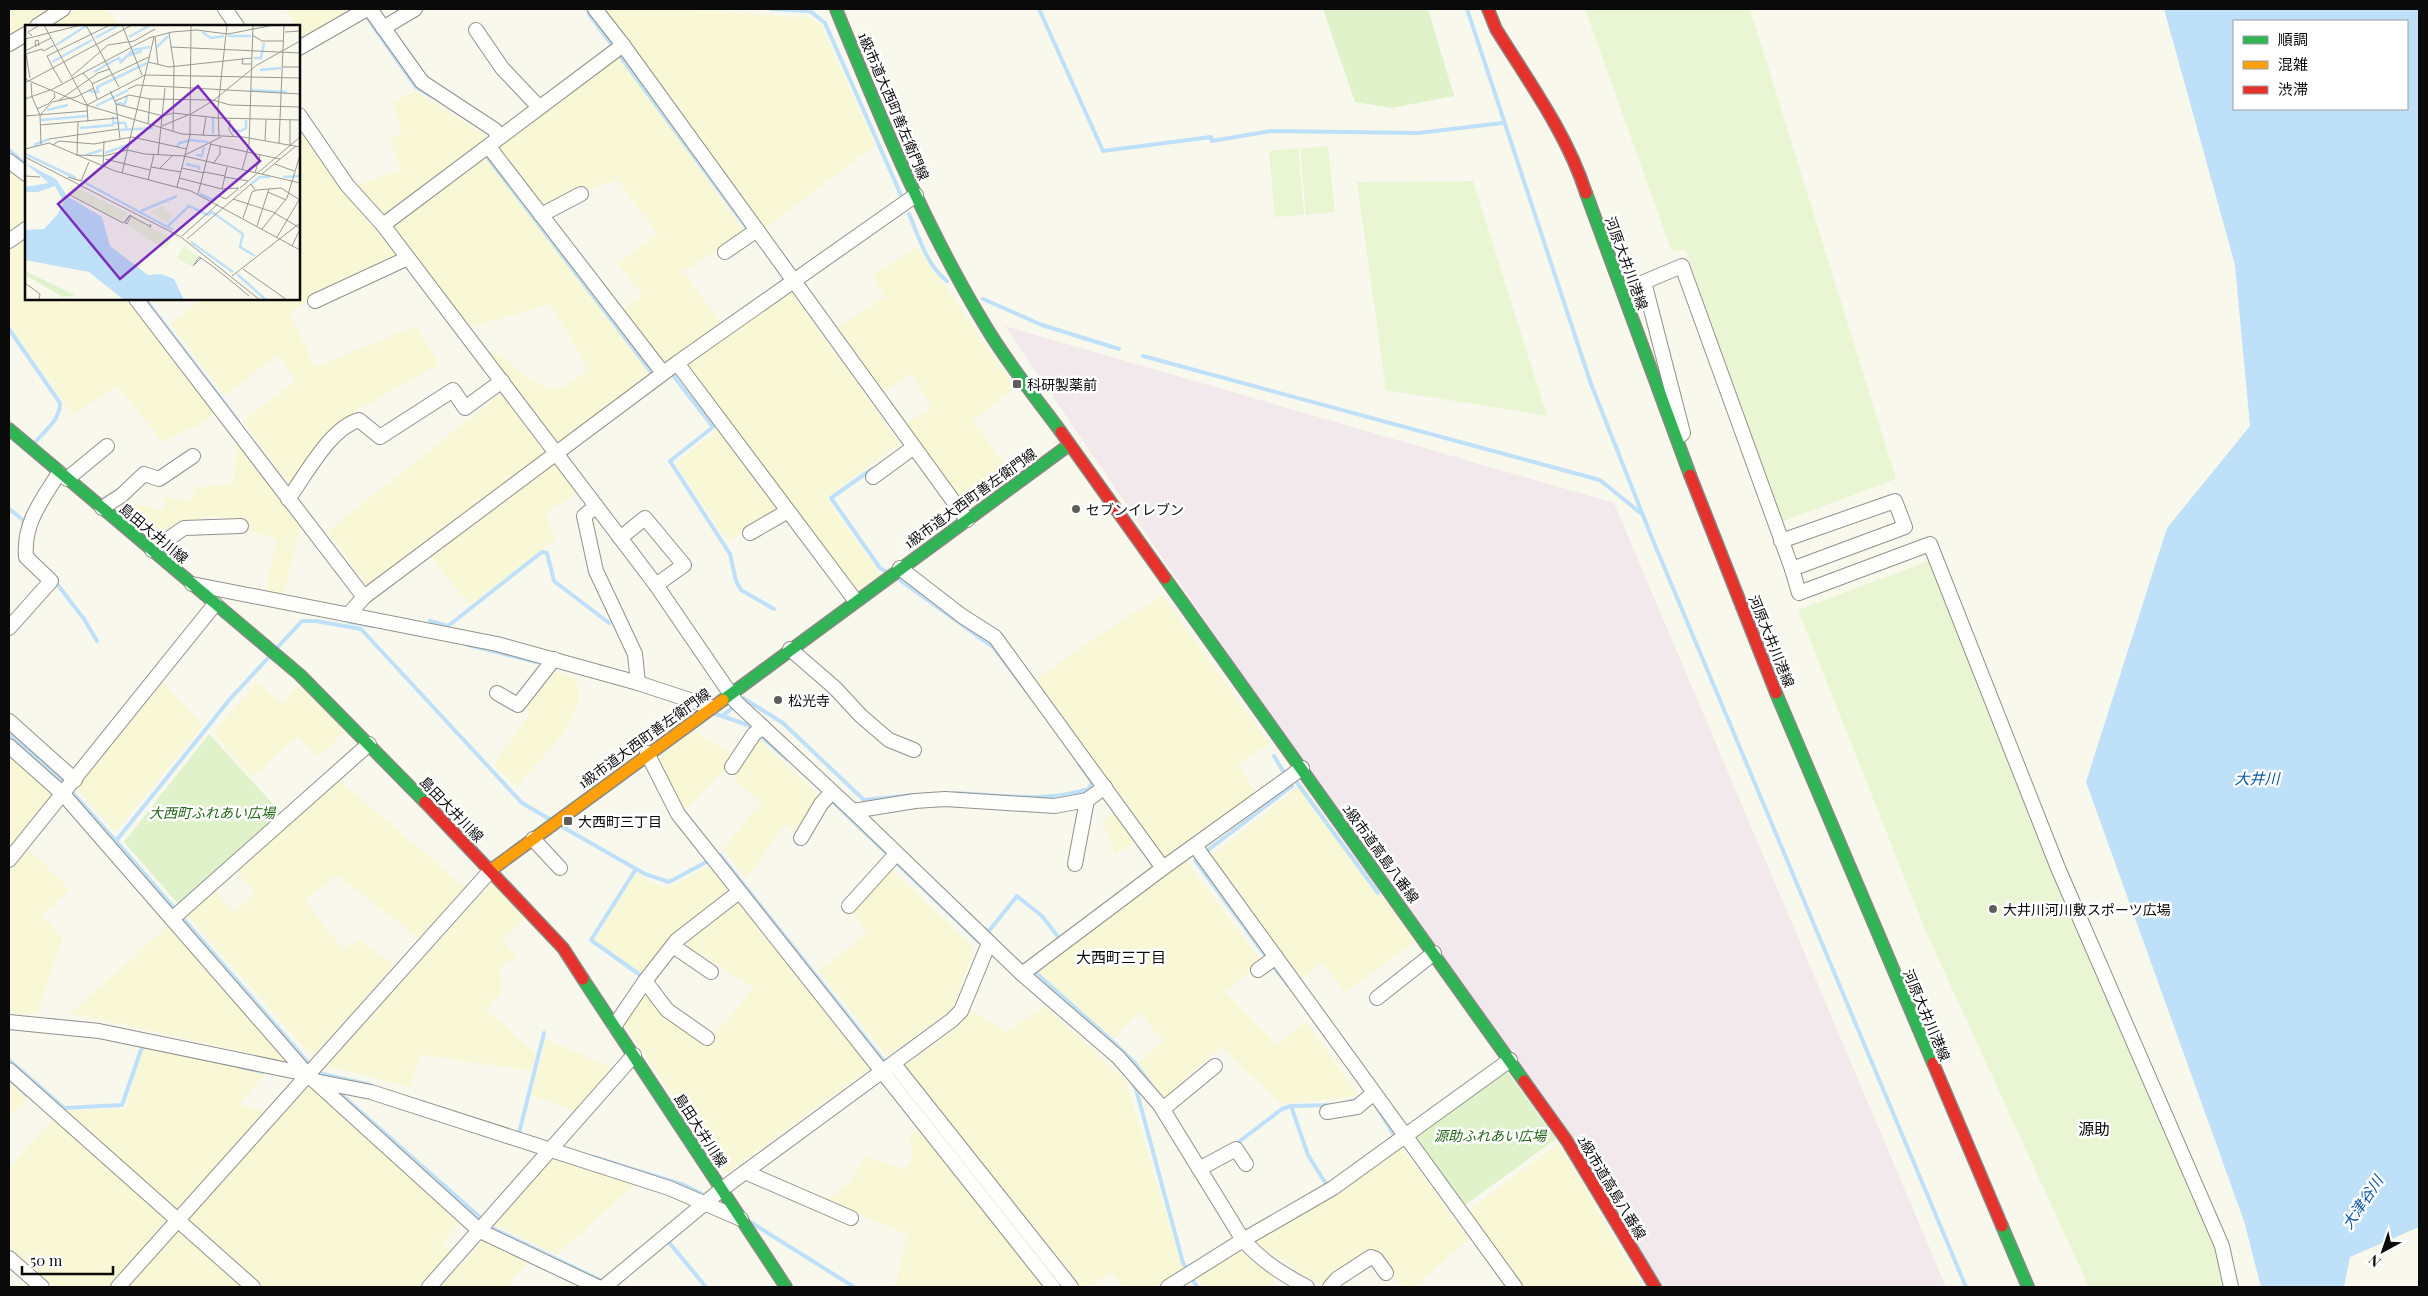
<svg xmlns="http://www.w3.org/2000/svg" width="2428" height="1296" font-family="'Playfair Display','Noto Sans JP',serif">
<rect width="100%" height="100%" fill="#f9f8ed"/>
<polygon fill="#f1e9eb" points="1005,326 1614,503 1946,1287 1658,1287"/>
<g fill="#f8f7d6">
<polygon points="9,9 54,9 9,38"/>
<polygon points="78,9 104,9 122,26 51,26"/>
<polygon points="286,9 356,9 304,40 299,26 296,26"/>
<polygon points="603,9 683,9 810,18 821,25 875,145 764,229"/>
<polygon points="615,57 620,58 746,233 683,271 722,324 664,367 620,312 642,295 618,264 658,234 617,180 589,190 585,185 543,208 498,149 499,144"/>
<polygon points="415,91 485,135 483,142 384,221 354,186 401,170 390,138 402,133 393,102"/>
<polygon points="299,126 344,193 398,257 328,287 289,313 315,367 416,326 439,364 352,413 330,431 291,485 243,421 296,381 278,355 224,396 170,323 187,312 199,299 299,299"/>
<polygon points="487,155 652,371 560,445 489,353 499,354 527,377 547,388 565,387 589,370 550,304 471,327 391,228"/>
<polygon points="9,166 26,180 26,221 9,233"/>
<polygon points="26,235 26,299 131,299 216,412 194,429 183,431 164,443 117,386 73,415 9,323 9,247"/>
<polygon points="917,247 1015,387 972,421 1015,477 968,510 906,423 932,407 911,374 883,392 838,327 885,297 873,275"/>
<polygon points="788,288 900,443 826,498 880,575 855,592 682,364"/>
<polygon points="502,393 546,452 367,585 328,531"/>
<polygon points="721,428 780,510 728,542 675,463"/>
<polygon points="238,442 301,523 284,593 266,590 277,539 253,532 245,519 214,516 187,521 155,541 122,515 132,504 164,510 165,498 190,500 196,488 233,483"/>
<polygon points="557,463 579,493 544,514 557,539 470,605 431,557 550,465"/>
<polygon points="1162,595 1269,743 1238,765 1256,794 1163,857 1035,680 1087,643"/>
<polygon points="553,671 577,679 578,705 565,732 517,786 496,768 496,760 531,713 524,705"/>
<polygon points="162,682 203,725 115,832 77,788"/>
<polygon points="257,682 282,704 299,685 345,732 318,757 297,737 252,777 213,732"/>
<polygon points="694,731 734,756 724,771 683,811 659,757"/>
<polygon points="758,739 818,795 796,834 785,824 746,879 723,849 761,803 733,778"/>
<polygon points="9,751 55,793 9,854"/>
<polygon points="336,778 466,888 420,939 336,875 305,901 344,950 359,939 394,966 312,1056 187,915 214,891 234,912 255,892 236,871"/>
<polygon points="1302,784 1415,942 1345,992 1323,963 1298,980 1211,856"/>
<polygon points="1115,811 1137,840 1115,855 1103,822"/>
<polygon points="28,848 70,890 42,915 63,938 37,1014 9,1013 9,871"/>
<polygon points="1185,860 1261,961 1225,992 1277,1045 1306,1022 1359,1096 1281,1104 1221,1047 1162,1099 1137,1064 1163,1042 1140,1012 1113,1039 1035,973"/>
<polygon points="712,865 733,891 645,975 595,940 636,873 661,887 669,887"/>
<polygon points="890,868 974,948 953,1009 887,1056 819,971 867,933 853,914"/>
<polygon points="493,881 525,918 503,940 516,958 500,967 502,991 487,1010 536,1054 532,1071 420,1055 411,1087 327,1066"/>
<polygon points="739,902 870,1068 726,1174 624,1024 645,991 706,1044 754,988 682,943"/>
<polygon points="170,924 289,1062 71,1013"/>
<polygon points="1044,1006 1126,1081 1183,1270 1153,1287 1125,1287 1111,1272 1088,1287 1082,1287 903,1067 962,1024 970,1009 1006,1032"/>
<polygon points="546,1039 607,1066 613,1072 577,1112 531,1095"/>
<polygon points="142,1045 267,1072 239,1105 266,1111 178,1211 64,1110 126,1109"/>
<polygon points="9,1078 28,1096 9,1118"/>
<polygon points="310,1084 459,1222 442,1244 453,1252 422,1287 264,1287 187,1220"/>
<polygon points="53,1119 166,1220 109,1287 55,1287 9,1247 9,1168"/>
<polygon points="920,1127 1046,1287 895,1287 907,1235 827,1200 850,1182 865,1157 903,1169 912,1160 910,1136"/>
<polygon points="1559,1143 1641,1285 1637,1287 1524,1287 1468,1211"/>
<polygon points="1401,1147 1469,1239 1414,1287 1403,1287 1374,1251 1321,1285 1254,1242 1345,1188"/>
<polygon points="552,1156 635,1184 557,1255 492,1224"/>
<polygon points="179,1229 245,1287 128,1287"/>
<polygon points="483,1241 528,1263 506,1287 440,1287"/>
<polygon points="1242,1250 1276,1277 1271,1287 1206,1287 1195,1277"/>
</g>
<g fill="#dff2ca">
<polygon points="1323,9 1428,9 1454,96 1391,108 1355,102"/>
<polygon points="209,734 283,815 180,906 124,842"/>
<polygon points="1506,1070 1556,1139 1465,1205 1415,1139"/>
</g>
<g fill="#eaf5d4">
<polygon points="1585,9 1750,9 1896,479 1781,522 1685,249 1672,252"/>
<polygon points="1328,146 1335,212 1306,215 1300,149"/>
<polygon points="1298,148 1304,215 1275,217 1269,151"/>
<polygon points="1473,181 1547,416 1386,390 1357,182"/>
<polygon points="1931,560 2234,1287 2089,1287 1927,934 1798,610"/>
</g>
<path fill="#bee0f8" fill-rule="evenodd" d="M2164,9H2419V1227L2350,1257L2344,1287H2261L2244,1221L2086,782L2167,528L2250,426L2235,265ZM2234,21H2407V109H2234Z"/>
<g fill="none" stroke-linecap="round" stroke-linejoin="round">
<g stroke="#bee0f8" stroke-width="4">
<polyline points="588,9 589,14 749,231"/>
<polyline points="772,9 810,11 825,23 901,195"/>
<polyline points="1039,9 1103,151 1211,137 1212,141 1271,131 1418,133 1503,123"/>
<polyline points="1467,9 1591,384 1652,538 1966,1287"/>
<polyline points="364,13 416,87 433,97"/>
<polyline points="9,150 26,165"/>
<polyline points="488,153 488,158 655,377"/>
<path d="M909,214C919,237 927,266 947,281"/>
<polyline points="145,299 238,421"/>
<polyline points="983,299 1042,325 1119,349"/>
<path d="M9,329L60,403C60,419 47,429 36,441"/>
<polyline points="1143,356 1600,480 1643,515"/>
<polyline points="669,376 672,374 713,427 670,461 730,554 736,581 741,590 774,609"/>
<polyline points="872,469 831,498 880,568 887,572"/>
<polyline points="9,509 23,520 24,527"/>
<polyline points="897,578 994,648 1031,697"/>
<polyline points="54,580 84,619 97,641"/>
<polyline points="430,621 448,626 542,552 547,553 554,581 609,623"/>
<polyline points="350,622 373,626"/>
<polyline points="468,645 536,662"/>
<polyline points="276,649 302,621 316,621 361,629 522,803 551,820"/>
<polyline points="740,701 743,698 783,723 864,800"/>
<polyline points="713,713 748,725 787,759"/>
<polyline points="722,716 735,706"/>
<polyline points="9,734 60,779 116,841 230,699 270,656"/>
<polyline points="1292,782 1295,780 1378,893"/>
<path d="M955,793C999,795 1046,803 1089,789L1092,782L1079,764"/>
<polyline points="830,799 979,942"/>
<polyline points="864,800 913,795"/>
<polyline points="561,826 645,874 669,882 710,860"/>
<polyline points="116,841 311,1066"/>
<polyline points="1204,853 1292,786 1274,756"/>
<polyline points="716,857 720,855 887,1065"/>
<polyline points="1198,857 1195,860 1268,959"/>
<polyline points="636,869 591,940 643,977"/>
<polyline points="983,928 989,931 1017,896 1042,916 1062,942"/>
<polyline points="1272,965 1288,985"/>
<polyline points="1037,971 1035,972 1112,1041 1134,1062 1151,1085"/>
<polyline points="52,1020 90,1024"/>
<polyline points="9,1060 64,1108 122,1105 142,1047 146,1047"/>
<polyline points="241,1067 263,1072"/>
<polyline points="314,1072 371,1085"/>
<polyline points="9,1079 27,1095"/>
<polyline points="1131,1081 1136,1089 1183,1263 1188,1270"/>
<polyline points="336,1090 492,1228 604,1282"/>
<polyline points="1347,1103 1361,1097"/>
<polyline points="1376,1106 1396,1138"/>
<polyline points="924,1112 970,1172"/>
<polyline points="519,1133 544,1033"/>
<polyline points="1236,1144 1282,1109 1291,1106"/>
<polyline points="594,1157 684,1185 708,1197"/>
<polyline points="1326,1184 1308,1155 1291,1106 1335,1105"/>
<polyline points="752,1223 854,1287"/>
<polyline points="666,1241 667,1240 706,1287"/>
<polyline points="1191,1276 1197,1287"/>
</g>
<defs>
<g id="street">
<polyline points="225,9 237,26"/>
<polyline points="370,9 422,82 495,130 498,138"/>
<polyline points="595,9 623,45"/>
<polyline points="37,26 63,9"/>
<polyline points="383,28 415,9"/>
<polyline points="476,30 502,68 539,107"/>
<polyline points="9,44 26,34"/>
<polyline points="299,48 367,9"/>
<path d="M299,115L347,185L383,225L656,585L736,702L853,811L1022,974L1118,1057L1160,1105L1243,1240C1262,1261 1282,1274 1307,1287"/>
<polyline points="489,147 663,373"/>
<polyline points="9,161 26,174"/>
<polyline points="541,215 581,194"/>
<polyline points="383,225 623,45 967,520"/>
<polyline points="9,241 26,229"/>
<polyline points="725,252 757,230"/>
<polyline points="136,299 364,597"/>
<polyline points="315,301 408,258"/>
<polyline points="677,363 855,600"/>
<polyline points="1681,435 1683,433 1644,282 1682,266 1792,569 1905,527 1895,501 1781,541"/>
<polyline points="873,477 914,447"/>
<polyline points="67,479 107,446"/>
<path d="M288,499C306,475 330,428 359,420L380,437L453,390L465,408L502,381"/>
<polyline points="596,506 584,516 596,571 635,654 638,683"/>
<polyline points="102,508 122,495 144,474 159,479 193,456"/>
<polyline points="750,533 788,511"/>
<polyline points="620,538 645,518 684,565 656,585"/>
<polyline points="152,550 184,528 241,526"/>
<polyline points="900,568 962,616 995,637 1163,868"/>
<polyline points="1792,569 1799,593 1930,544 2058,868 2222,1246 2231,1287"/>
<polyline points="192,584 497,644 638,683 711,707"/>
<polyline points="349,614 364,597 677,363 916,195"/>
<path d="M9,628L51,581L26,557C23,523 42,500 59,473"/>
<polyline points="790,649 835,688 861,716 889,740 914,750"/>
<polyline points="497,693 518,705 554,659"/>
<polyline points="9,721 75,780"/>
<polyline points="9,746 63,794 307,1074 480,1231 598,1287"/>
<polyline points="647,753 678,814 1053,1287"/>
<polyline points="732,767 754,734 763,727"/>
<polyline points="853,811 915,801 945,799 1055,806 1087,800 1105,787"/>
<polyline points="801,838 821,804 831,793"/>
<polyline points="533,839 560,868"/>
<polyline points="1196,847 1515,1287"/>
<polyline points="9,860 215,604"/>
<polyline points="1075,864 1087,800"/>
<polyline points="849,906 896,854"/>
<polyline points="172,919 369,744"/>
<polyline points="673,946 711,972"/>
<polyline points="1258,970 1276,957"/>
<polyline points="1022,974 1163,868 1302,768"/>
<polyline points="645,981 667,1010 707,1038"/>
<polyline points="1377,998 1434,953"/>
<polyline points="9,1022 99,1031 307,1074"/>
<polyline points="615,1025 645,981 677,940 739,892"/>
<polyline points="894,1064 1071,1287"/>
<polyline points="9,1070 253,1287"/>
<polyline points="315,1081 371,1092 669,1188 741,1219"/>
<polyline points="1163,1109 1215,1066"/>
<polyline points="1327,1112 1357,1107 1374,1093"/>
<polyline points="1199,1169 1236,1149 1246,1164"/>
<polyline points="745,1172 851,1218"/>
<polyline points="9,1258 42,1287"/>
<polyline points="118,1287 491,870"/>
<polyline points="429,1287 634,1055"/>
<polyline points="604,1287 722,1189 952,1020 961,1011 989,943"/>
<polyline points="1168,1287 1243,1240 1333,1188 1510,1060"/>
<polyline points="1330,1287 1337,1279 1371,1257 1376,1259 1386,1273"/>
</g>
<g id="fast">
<path d="M836,9C880,117 925,227 986,327C1008,364 1036,398 1061,432"/>
<polyline points="1586,193 1690,475"/>
<polyline points="9,429 300,675 425,802"/>
<polyline points="1165,578 1524,1081"/>
<polyline points="1776,693 1933,1063"/>
<polyline points="723,700 1069,445"/>
<polyline points="583,979 786,1287"/>
<polyline points="2002,1226 2028,1287"/>
</g>
<polyline id="slow" points="491,870 723,700"/>
<g id="jam">
<path d="M1488,9L1496,29C1529,82 1567,134 1586,193"/>
<polyline points="1061,432 1165,578"/>
<polyline points="1690,475 1776,693"/>
<polyline points="425,802 563,948 583,979"/>
<polyline points="1933,1063 2002,1226"/>
<polyline points="1524,1081 1567,1141 1655,1287"/>
</g>
</defs>
<use href="#street" stroke="#92918c" stroke-width="16"/>
<use href="#fast" stroke="#888883" stroke-width="14"/>
<use href="#slow" stroke="#888883" stroke-width="14"/>
<use href="#jam" stroke="#888883" stroke-width="14"/>
<use href="#street" stroke="#fefefc" stroke-width="14"/>
<use href="#fast" stroke="#30b455" stroke-width="11"/>
<use href="#slow" stroke="#ff9f0a" stroke-width="11"/>
<use href="#jam" stroke="#e5322d" stroke-width="11"/>
</g>
<g fill="#5e5d59" stroke="#fff" stroke-width="2">
<rect x="1012" y="379" width="10" height="10" rx="2.5"/>
<circle cx="1076" cy="509" r="5"/>
<circle cx="778" cy="700" r="5"/>
<rect x="563" y="816" width="10" height="10" rx="2.5"/>
<circle cx="1993" cy="909" r="5"/>
</g>
<g text-anchor="middle" dominant-baseline="central" stroke-width="5" stroke-linejoin="round" paint-order="stroke">
<g font-size="14" fill="#0a0a0a" stroke="#fff">
<text transform="translate(894 106) rotate(67)">1級市道大西町善左衛門線</text>
<text transform="translate(1627 263) rotate(70)">河原大井川港線</text>
<text transform="translate(970 498) rotate(-36)">1級市道大西町善左衛門線</text>
<text transform="translate(154 533) rotate(40)">島田大井川線</text>
<text transform="translate(1772 641) rotate(68)">河原大井川港線</text>
<text transform="translate(644 738) rotate(-36)">1級市道大西町善左衛門線</text>
<text transform="translate(452 809) rotate(46)">島田大井川線</text>
<text transform="translate(1381 853) rotate(54)">2級市道高島八番線</text>
<text transform="translate(1927 1015) rotate(67)">河原大井川港線</text>
<text transform="translate(701 1130) rotate(57)">島田大井川線</text>
<text transform="translate(1612 1187) rotate(59)">2級市道高島八番線</text>
</g>
<g font-size="14" fill="#0a0a0a" stroke="#fff" text-anchor="start">
<text x="1027" y="384">科研製薬前</text>
<text x="1086" y="509">セブンイレブン</text>
<text x="788" y="700">松光寺</text>
<text x="578" y="821">大西町三丁目</text>
<text x="2003" y="909">大井川河川敷スポーツ広場</text>
</g>
<g font-size="14" font-style="italic" fill="#216616" stroke="#fff">
<text x="212" y="812">大西町ふれあい広場</text>
<text x="1490" y="1135">源助ふれあい広場</text>
</g>
<g font-size="15" font-style="italic" fill="#0957a5" stroke="#fff">
<text x="2257" y="778">大井川</text>
<text transform="translate(2362 1202) rotate(-56)">大津谷川</text>
</g>
<g font-size="15" fill="#0a0a0a" stroke="#fff">
<text x="1121" y="957">大西町三丁目</text>
</g>
<g font-size="16" fill="#0a0a0a" stroke="#fff">
<text x="2094" y="1128">源助</text>
</g>
</g>
<g transform="translate(25 25)">
<rect width="275" height="275" fill="#f9f8ed"/>
<path d="M0,246L4,248L50,270L38,272L0,250Z" fill="#dff2ca"/>
<path d="M46,160L102,188L97,197L43,168ZM137,181L148,191L142,197L126,187ZM107,192L145,213L146,218L139,224L103,200ZM159,222L173,231L166,241L152,233Z" fill="#eaf5d4"/>
<path d="M0,138L31,154L42,171L77,192L85,221L123,250L136,249L149,254L159,275H99L64,247L0,235V205L19,204L32,190L39,177L30,161L13,167H0V162L24,158Z" fill="#bee0f8"/>
<path fill="none" stroke="#bee0f8" stroke-width="2.5" d="M177,7L186,13L199,11M203,11H226M104,12L125,0M70,13L94,0M31,20L61,1M132,22L143,11M102,31L117,26M229,33H236L239,18M27,37L67,15M95,38L108,25L125,22M235,45L256,43M69,47L86,37L94,33L96,36M226,65L262,67M64,66L73,67L72,62L122,38M92,78L100,79L102,71M71,81L103,65M22,85L43,80M188,93V109M16,95L62,91M88,98H100L102,105M55,103L88,100V91M95,105L128,103M207,106H216L221,103V95M9,120L24,114M152,122L154,118L166,115L183,117M80,128L102,120M0,129L51,153M61,130L77,125M171,130L177,131L179,122M161,139L174,142V145M258,152L275,151M57,156L148,205M226,159L235,152H245M175,169L188,175L201,165M116,186L152,171M143,201L164,181L183,190L187,187L218,209L215,222L230,231M166,217L208,247M212,249L241,275"/>
<path fill="none" stroke="#999992" stroke-width="1" d="M19,0L62,80L63,97M61,0L94,62M97,0L117,50M204,0H222M260,7L275,6M144,8L149,41L148,106M227,10L237,16H259M7,11L3,7L15,0M130,12L133,39M0,14L56,0M11,22L10,16L13,15L14,21M146,22L275,28M0,26L26,13M1,29L17,24L18,26L30,20M1,29L5,53M218,33L217,39H226M123,37L144,42L227,33M258,42H275M28,43L22,31L85,0M28,43L37,58M58,48L67,58L72,74M47,51L83,20L109,16L130,4M0,54L58,79L157,109L218,112L275,122M0,58L107,0M6,58L7,72L15,90L16,119M67,59L124,32M103,64L112,60L275,69M26,65L124,13L147,7L171,5L203,9L249,0M85,66L91,79L95,114M0,74L25,65M33,76L73,48L85,44M90,76L104,70L125,74L188,75L205,80L275,82M91,79L138,91L148,88L193,93L275,95M62,80L120,50L275,53M12,84L23,79L30,72L29,68M166,89L189,75L232,40L275,16M15,90L27,77L51,72L69,63M0,91L62,86M205,95L204,105L209,112M123,99L125,74M15,100L93,93M137,101L163,90M178,111L181,92M194,111L193,82L202,0M24,114L94,104M240,116L241,95M254,118L259,0M185,119L255,134M28,120L34,116L69,119L107,112L162,124M265,120V95M0,124L24,118L90,146L166,166L275,225M51,130L79,131L102,125L120,129L159,131L275,158M52,130L53,97M133,130L140,63M160,130L196,112M0,132L156,212L235,275M80,134L125,145M188,139L195,129V121M250,139L269,146M78,142L79,116M126,142L156,147M157,143L179,148M134,144L147,131M217,145L224,120L228,0M179,147L200,151M97,148L129,12M230,148L235,130M237,149L271,121M0,151L15,152M43,152L56,156L64,137M200,152L223,156M154,153L197,164L202,142M123,155L129,129M152,162L165,110L166,0M215,163L275,112M197,164L214,163M243,167L261,175M43,169L98,198L105,190M173,169L186,118M194,171L201,174L213,164M208,174L248,187L275,203M105,190L106,191L102,199L100,198ZM106,191L126,202L125,199M218,193L227,167L232,165L256,163L275,175M232,201L244,164M237,204L262,173L275,130M157,211L193,179M252,212L274,175M162,214L226,159L230,165M267,221L275,204M176,233L168,241L174,232L176,233L186,240L211,260L224,271M218,244L262,275M207,251L275,198M0,258L15,269L14,275"/>
<path fill="#7b2cbf" fill-opacity="0.15" stroke="#7b2cbf" stroke-width="2.5" d="M173,61L235,136L95,254L33,179Z"/>
<rect width="275" height="275" fill="none" stroke="#0a0a0a" stroke-width="2.5"/>
</g>
<rect width="2428" height="1296" fill="none" stroke="#0a0a0a" stroke-width="20"/>
<rect x="2233" y="20" width="175" height="90" fill="#ffffff" stroke="#9d9d9d"/>
<rect x="2243" y="36" width="25" height="8" fill="#30b455" stroke="#9d9d9d"/>
<text x="2278" y="45" font-size="15" fill="#0a0a0a">順調</text>
<rect x="2243" y="61" width="25" height="8" fill="#ff9f0a" stroke="#9d9d9d"/>
<text x="2278" y="70" font-size="15" fill="#0a0a0a">混雑</text>
<rect x="2243" y="86" width="25" height="8" fill="#e5322d" stroke="#9d9d9d"/>
<text x="2278" y="95" font-size="15" fill="#0a0a0a">渋滞</text>
<g transform="translate(2383 1251) rotate(220)" stroke="#ffffff" stroke-width="4" paint-order="stroke">
<path d="M0-4L9 19L0 12L-9 19Z" fill="#0a0a0a"/>
<text y="-8" font-size="14" font-weight="bold" text-anchor="middle" fill="#0a0a0a">N</text>
</g>
<path d="M22 1266v8h91v-8" fill="none" stroke="#0a0a0a" stroke-width="2.5"/>
<text x="30" y="1266" font-size="15" fill="#0a0a0a" stroke="#ffffff" stroke-width="4" paint-order="stroke">50 m</text>
</svg>
